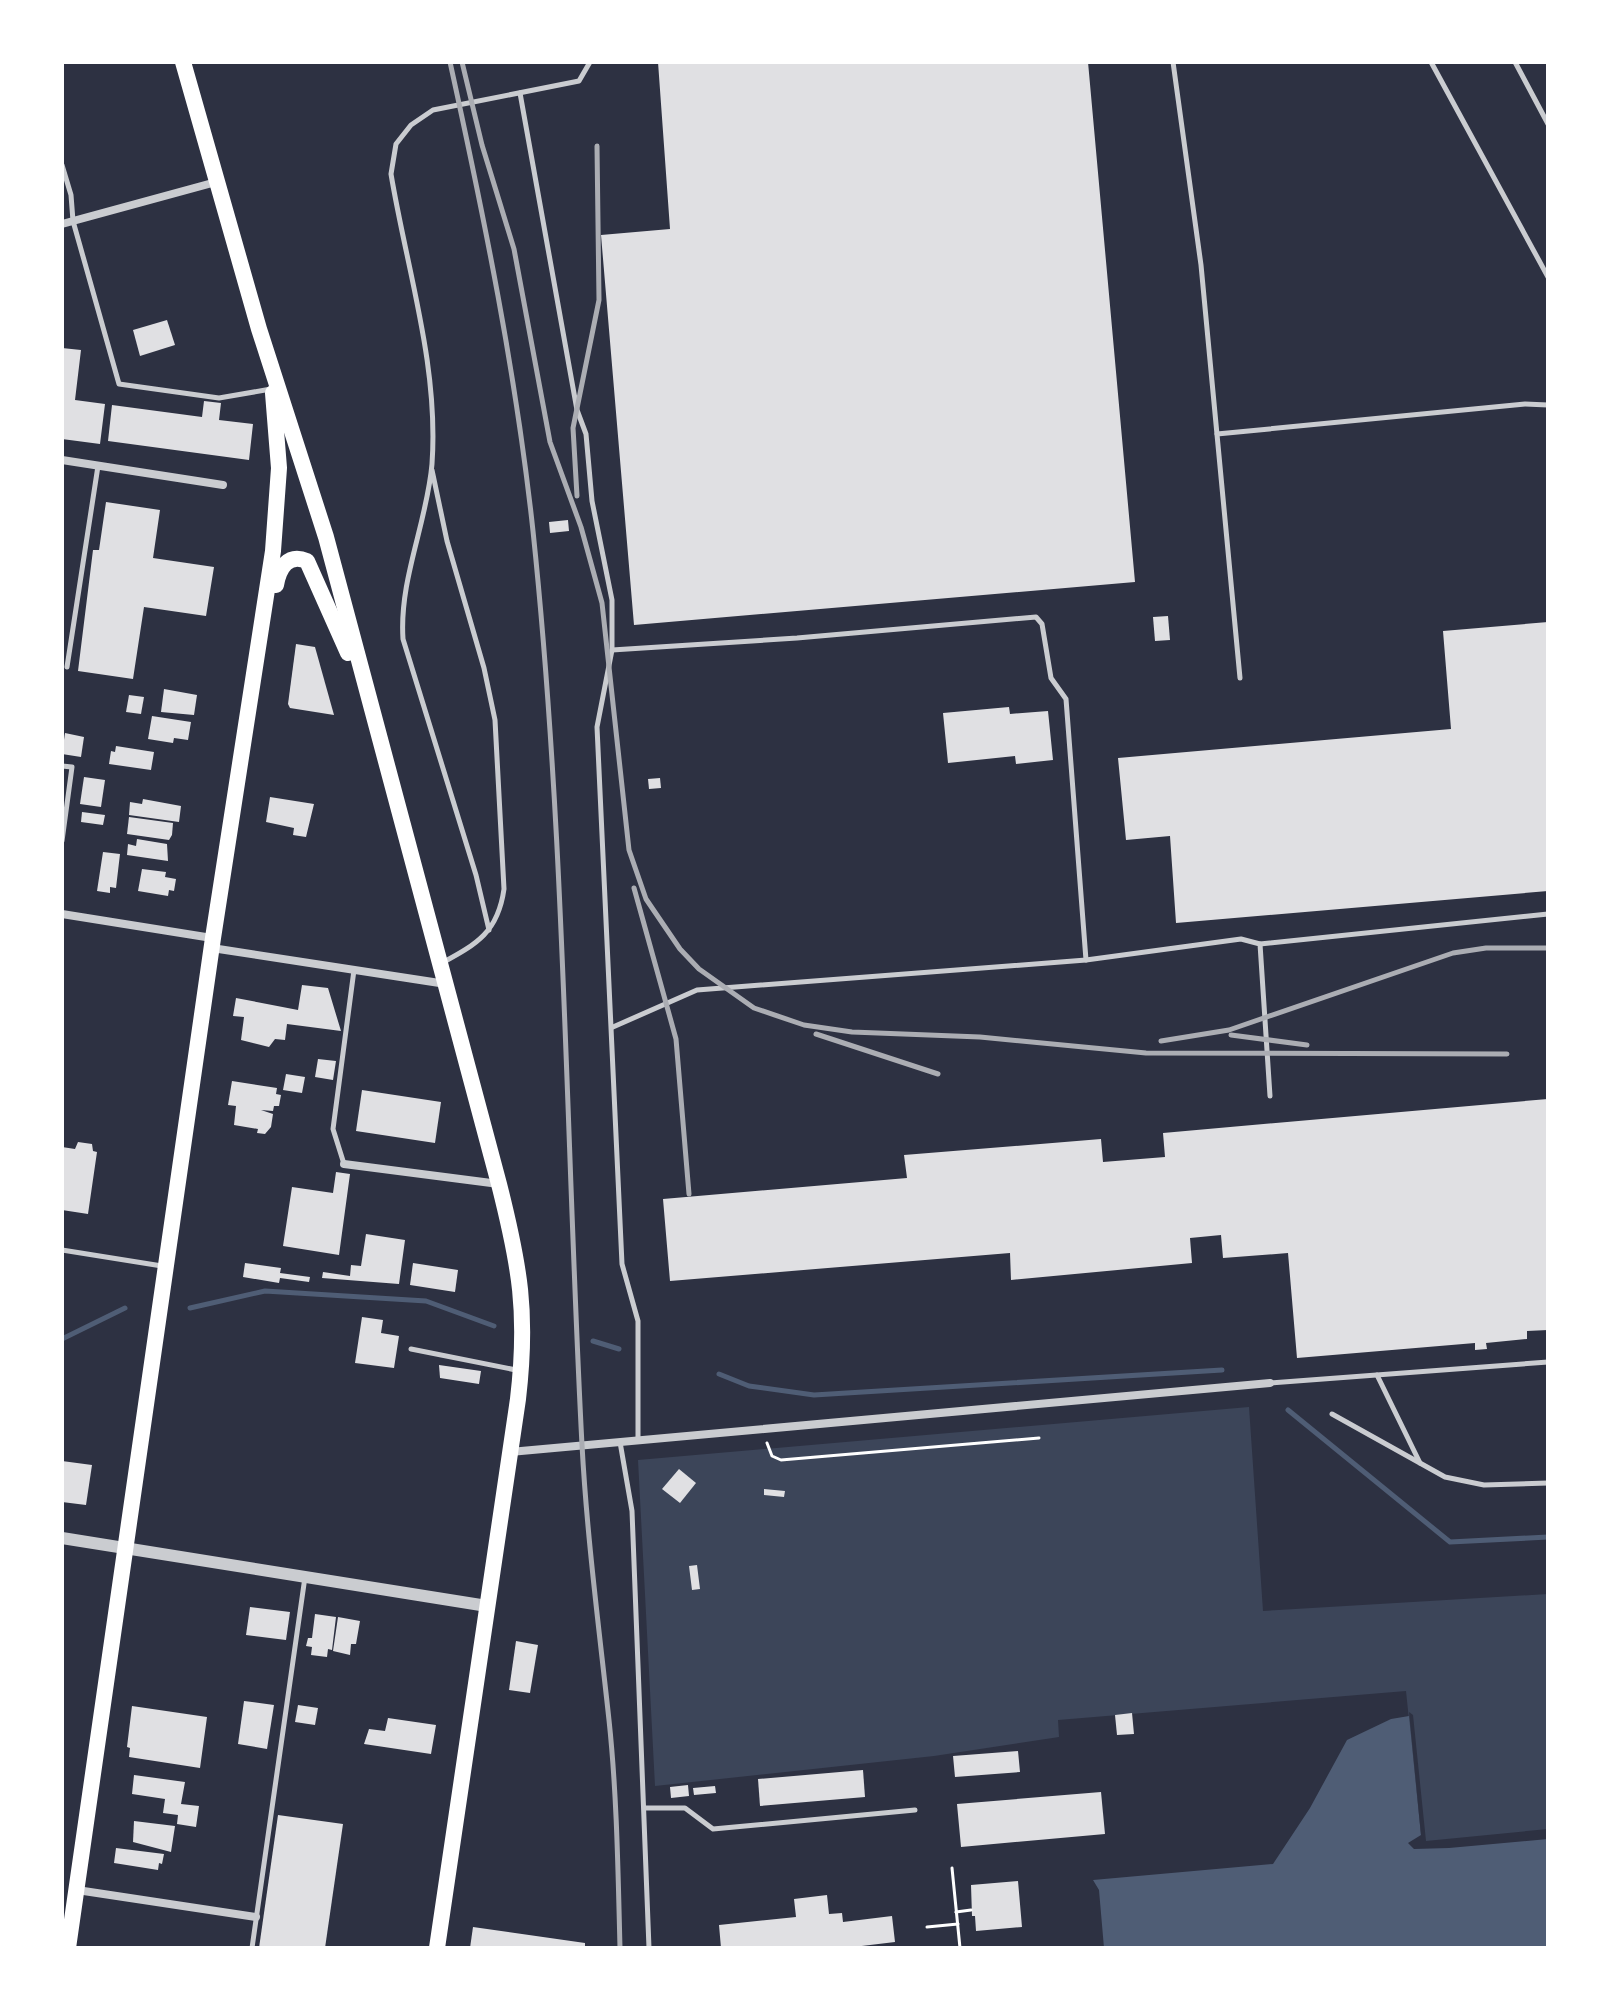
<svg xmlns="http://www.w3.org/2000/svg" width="1610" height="2010" font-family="'Zilla Slab',serif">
<rect width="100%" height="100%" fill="#2d3142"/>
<polygon fill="#3c4559" points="1249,1407 1263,1611 1548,1594 1548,1833 1422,1845 1406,1691 1058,1720 1059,1737 934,1756 655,1786 638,1460"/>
<polygon fill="#4f5d75" points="1409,1716 1422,1845 1548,1833 1548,1948 1104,1948 1099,1890 1093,1880 1273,1864 1310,1808 1347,1740 1391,1719"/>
<polygon fill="#2d3142" points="1409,1712 1413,1715 1426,1841 1548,1829 1548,1839 1449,1848 1414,1849 1408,1843 1421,1835"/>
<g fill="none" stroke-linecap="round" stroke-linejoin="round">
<g stroke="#4f5d75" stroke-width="5">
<polyline points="190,1308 265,1291 426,1301 494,1326"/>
<polyline points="62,1339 125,1308"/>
<polyline points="593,1341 619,1349"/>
<polyline points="719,1374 749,1386 814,1395 1222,1370"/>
<polyline points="1288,1410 1450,1542 1548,1537"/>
</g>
</g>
<g fill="#e0e0e3">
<polygon points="658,62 1088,62 1135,582 634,625 601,235 670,229"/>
<polygon points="167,320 175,345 140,356 133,330"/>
<polygon points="62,348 81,350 75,400 105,404 100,444 62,439"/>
<polygon points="204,401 221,403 219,420 253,424 249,460 108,441 112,405 202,417"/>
<polygon points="106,502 160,510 153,558 214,567 206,616 144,607 133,679 78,671 93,550 99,550"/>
<polygon points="568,520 569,531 550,533 549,522"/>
<polygon points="1168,616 1170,640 1155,641 1153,617"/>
<polygon points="1548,622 1548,891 1176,923 1170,836 1126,840 1118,758 1451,729 1443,631"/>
<polygon points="296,644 315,647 334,715 290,708 288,704"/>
<polygon points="164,689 197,695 194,715 161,712"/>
<polygon points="129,695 144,697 141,714 126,712"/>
<polygon points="1009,707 1010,714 1048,711 1053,760 1016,764 1015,756 948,763 943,713"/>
<polygon points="152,716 191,722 188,740 174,738 173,743 148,739"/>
<polygon points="65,733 84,737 81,757 62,754"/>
<polygon points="116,746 154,752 151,770 109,764 111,751 115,752"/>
<polygon points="84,777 105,780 101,807 80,804"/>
<polygon points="660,778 661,788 649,789 648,779"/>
<polygon points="270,797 314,804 306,837 293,835 294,828 266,822"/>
<polygon points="143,799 181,806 179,822 129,815 130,802 142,804"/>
<polygon points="82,812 105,815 103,825 81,822"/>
<polygon points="129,817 173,823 172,835 169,840 127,834"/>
<polygon points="137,839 167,844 168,861 127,855 128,844 136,846"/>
<polygon points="103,852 120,854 116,888 110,887 110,893 97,891"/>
<polygon points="142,869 166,872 165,877 176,879 174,891 169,890 168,896 138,891"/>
<polygon points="302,985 328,988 341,1031 287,1024 285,1040 275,1039 269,1047 241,1040 244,1017 233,1016 236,998 298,1010"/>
<polygon points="318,1059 336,1061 333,1080 315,1077"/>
<polygon points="286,1074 305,1077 302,1093 283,1090"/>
<polygon points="232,1081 277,1088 276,1094 281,1095 279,1106 274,1106 273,1111 261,1110 273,1114 271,1127 265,1134 257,1133 258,1129 234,1125 236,1106 228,1105"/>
<polygon points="362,1090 441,1102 435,1143 356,1131"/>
<polygon points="1548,1099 1548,1330 1527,1331 1527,1339 1486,1343 1487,1349 1475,1350 1475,1343 1297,1358 1288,1253 1223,1258 1221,1235 1190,1238 1192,1263 1011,1280 1010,1253 670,1281 663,1199 907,1178 904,1155 1101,1139 1103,1162 1165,1157 1163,1133"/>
<polygon points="78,1142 92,1144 93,1151 97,1152 88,1214 62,1210 62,1147 75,1149"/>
<polygon points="336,1172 350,1174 339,1255 283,1246 292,1187 333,1193"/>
<polygon points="366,1234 405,1240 399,1284 322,1278 323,1272 350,1276 351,1265 361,1266"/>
<polygon points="245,1263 281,1268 280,1273 310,1277 309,1282 280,1278 279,1283 243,1277"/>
<polygon points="413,1263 458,1270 455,1292 410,1285"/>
<polygon points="362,1317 383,1320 381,1333 399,1336 394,1368 355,1363"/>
<polygon points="439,1365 481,1371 479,1384 440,1378"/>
<polygon points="62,1461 92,1465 86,1505 62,1502"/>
<polygon points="679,1469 696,1483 680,1503 662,1489"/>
<polygon points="764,1489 785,1491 784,1497 764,1495"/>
<polygon points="697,1565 700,1589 692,1590 689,1566"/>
<polygon points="250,1607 290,1612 286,1640 246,1635"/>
<polygon points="315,1614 336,1617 332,1650 328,1649 327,1657 311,1655 312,1647 306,1646 308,1638 312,1638"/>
<polygon points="338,1617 360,1621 356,1644 351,1644 350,1655 333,1651"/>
<polygon points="516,1641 538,1645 530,1693 509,1690"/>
<polygon points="244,1701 274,1705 267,1749 238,1744"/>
<polygon points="298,1705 318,1708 315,1725 295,1722"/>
<polygon points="132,1706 207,1717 200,1768 129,1757 130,1748 127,1747"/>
<polygon points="1132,1713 1134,1734 1117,1735 1115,1715"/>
<polygon points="388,1718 436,1725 431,1754 364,1744 369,1729 385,1731"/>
<polygon points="1018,1751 1020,1772 955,1777 953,1756"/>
<polygon points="863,1770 865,1797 760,1806 758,1779"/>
<polygon points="134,1775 185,1782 181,1804 199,1806 196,1827 177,1824 178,1815 163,1813 165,1799 132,1794"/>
<polygon points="688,1785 689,1796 671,1798 670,1787"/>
<polygon points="715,1786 716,1793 694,1795 693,1788"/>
<polygon points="1101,1792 1105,1834 961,1847 957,1804"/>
<polygon points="278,1815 343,1824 325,1948 259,1948"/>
<polygon points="134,1821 175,1826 171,1852 133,1842"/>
<polygon points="116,1848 164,1854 162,1864 159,1863 158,1870 114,1863"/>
<polygon points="1018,1881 1022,1927 976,1931 975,1916 972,1916 971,1885"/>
<polygon points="827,1895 829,1914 842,1913 843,1922 892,1916 895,1942 845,1948 721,1948 719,1925 796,1917 794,1899"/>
<polygon points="473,1927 585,1943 585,1948 470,1948"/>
</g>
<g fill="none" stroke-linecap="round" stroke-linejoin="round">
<g stroke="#fff" stroke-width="3">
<polyline points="767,1443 772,1456 781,1460 1039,1438"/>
<polyline points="952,1868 960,1948"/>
<polyline points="956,1912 971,1910"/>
<polyline points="927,1927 958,1924"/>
</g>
<g stroke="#caccd0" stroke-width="5">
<polyline points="1173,62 1201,265 1240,678"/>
<polyline points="1431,62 1548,277"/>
<polyline points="1515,62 1548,124"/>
<polyline points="520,93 577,410 586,434 592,501 612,600 612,650 597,727 622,1264 638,1321 638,1439"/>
<polyline points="62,165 71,195 73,221 119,384 219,398 271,389"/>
<polyline points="1217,434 1525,404 1548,405"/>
<path d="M432,470L447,541L484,668L495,720L504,889C498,932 477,944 442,963"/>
<polyline points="612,650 797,638 1036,617 1042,624 1051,678 1066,699 1086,960 697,990 613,1027"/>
<polyline points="67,667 98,466"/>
<polyline points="62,766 72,767 62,841"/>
<path d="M489,930L476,875L403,639C399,579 427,523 432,464C439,366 407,270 391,174L396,144L411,125L433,110L579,81L590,62"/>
<polyline points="1260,944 1548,914"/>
<polyline points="1086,960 1241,939 1260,944 1270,1096"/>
<polyline points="344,1164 333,1129 354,970"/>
<polyline points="62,1250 162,1266"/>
<polyline points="411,1349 516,1370"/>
<polyline points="1377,1375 1420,1463"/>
<polyline points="1270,1383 1548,1362"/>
<polyline points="1332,1414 1445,1477 1484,1485 1548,1483"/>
<polyline points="620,1442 632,1511 649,1948"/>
<polyline points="645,1808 685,1808 713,1829 915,1810"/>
<polyline points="252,1948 305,1577"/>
</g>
<g stroke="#caccd0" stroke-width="8">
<polyline points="62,224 216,182"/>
<polyline points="62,460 223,485"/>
<polyline points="62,914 212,938"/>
<polyline points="212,948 446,984"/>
<polyline points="344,1164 499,1184"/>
<polyline points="510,1452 1270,1383"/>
<polyline points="77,1890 256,1917"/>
</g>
<polyline stroke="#caccd0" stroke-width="12" points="62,1538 487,1606"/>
<g stroke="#fff" stroke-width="16">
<path d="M183,62L259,329L326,537L499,1184C520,1267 528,1313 518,1399L437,1948"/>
<path d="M276,585C279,568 288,553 307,561L348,653"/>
<polyline points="68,1948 213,938 273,551 279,468 273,393"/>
</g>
<g stroke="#abadb3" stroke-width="5">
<path d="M450,62C484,217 516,373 533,531C565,835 566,1140 582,1445C587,1537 599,1628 609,1720C617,1795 618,1872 620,1948"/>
<polyline points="462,62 482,145 514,249 550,442 581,527 602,603 629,850 646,899 680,949 699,969 754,1008 804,1025 852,1032 980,1037 1146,1053 1507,1054"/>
<polyline points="577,496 573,428 599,300 597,146"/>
<polyline points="634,888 676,1039 689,1194"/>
<polyline points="816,1034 938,1074"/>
<polyline points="1231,1035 1307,1045"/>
<polyline points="1161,1041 1229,1030 1453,953 1486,948 1548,948"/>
</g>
</g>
<rect width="1610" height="2010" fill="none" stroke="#ffffff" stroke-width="128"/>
</svg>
